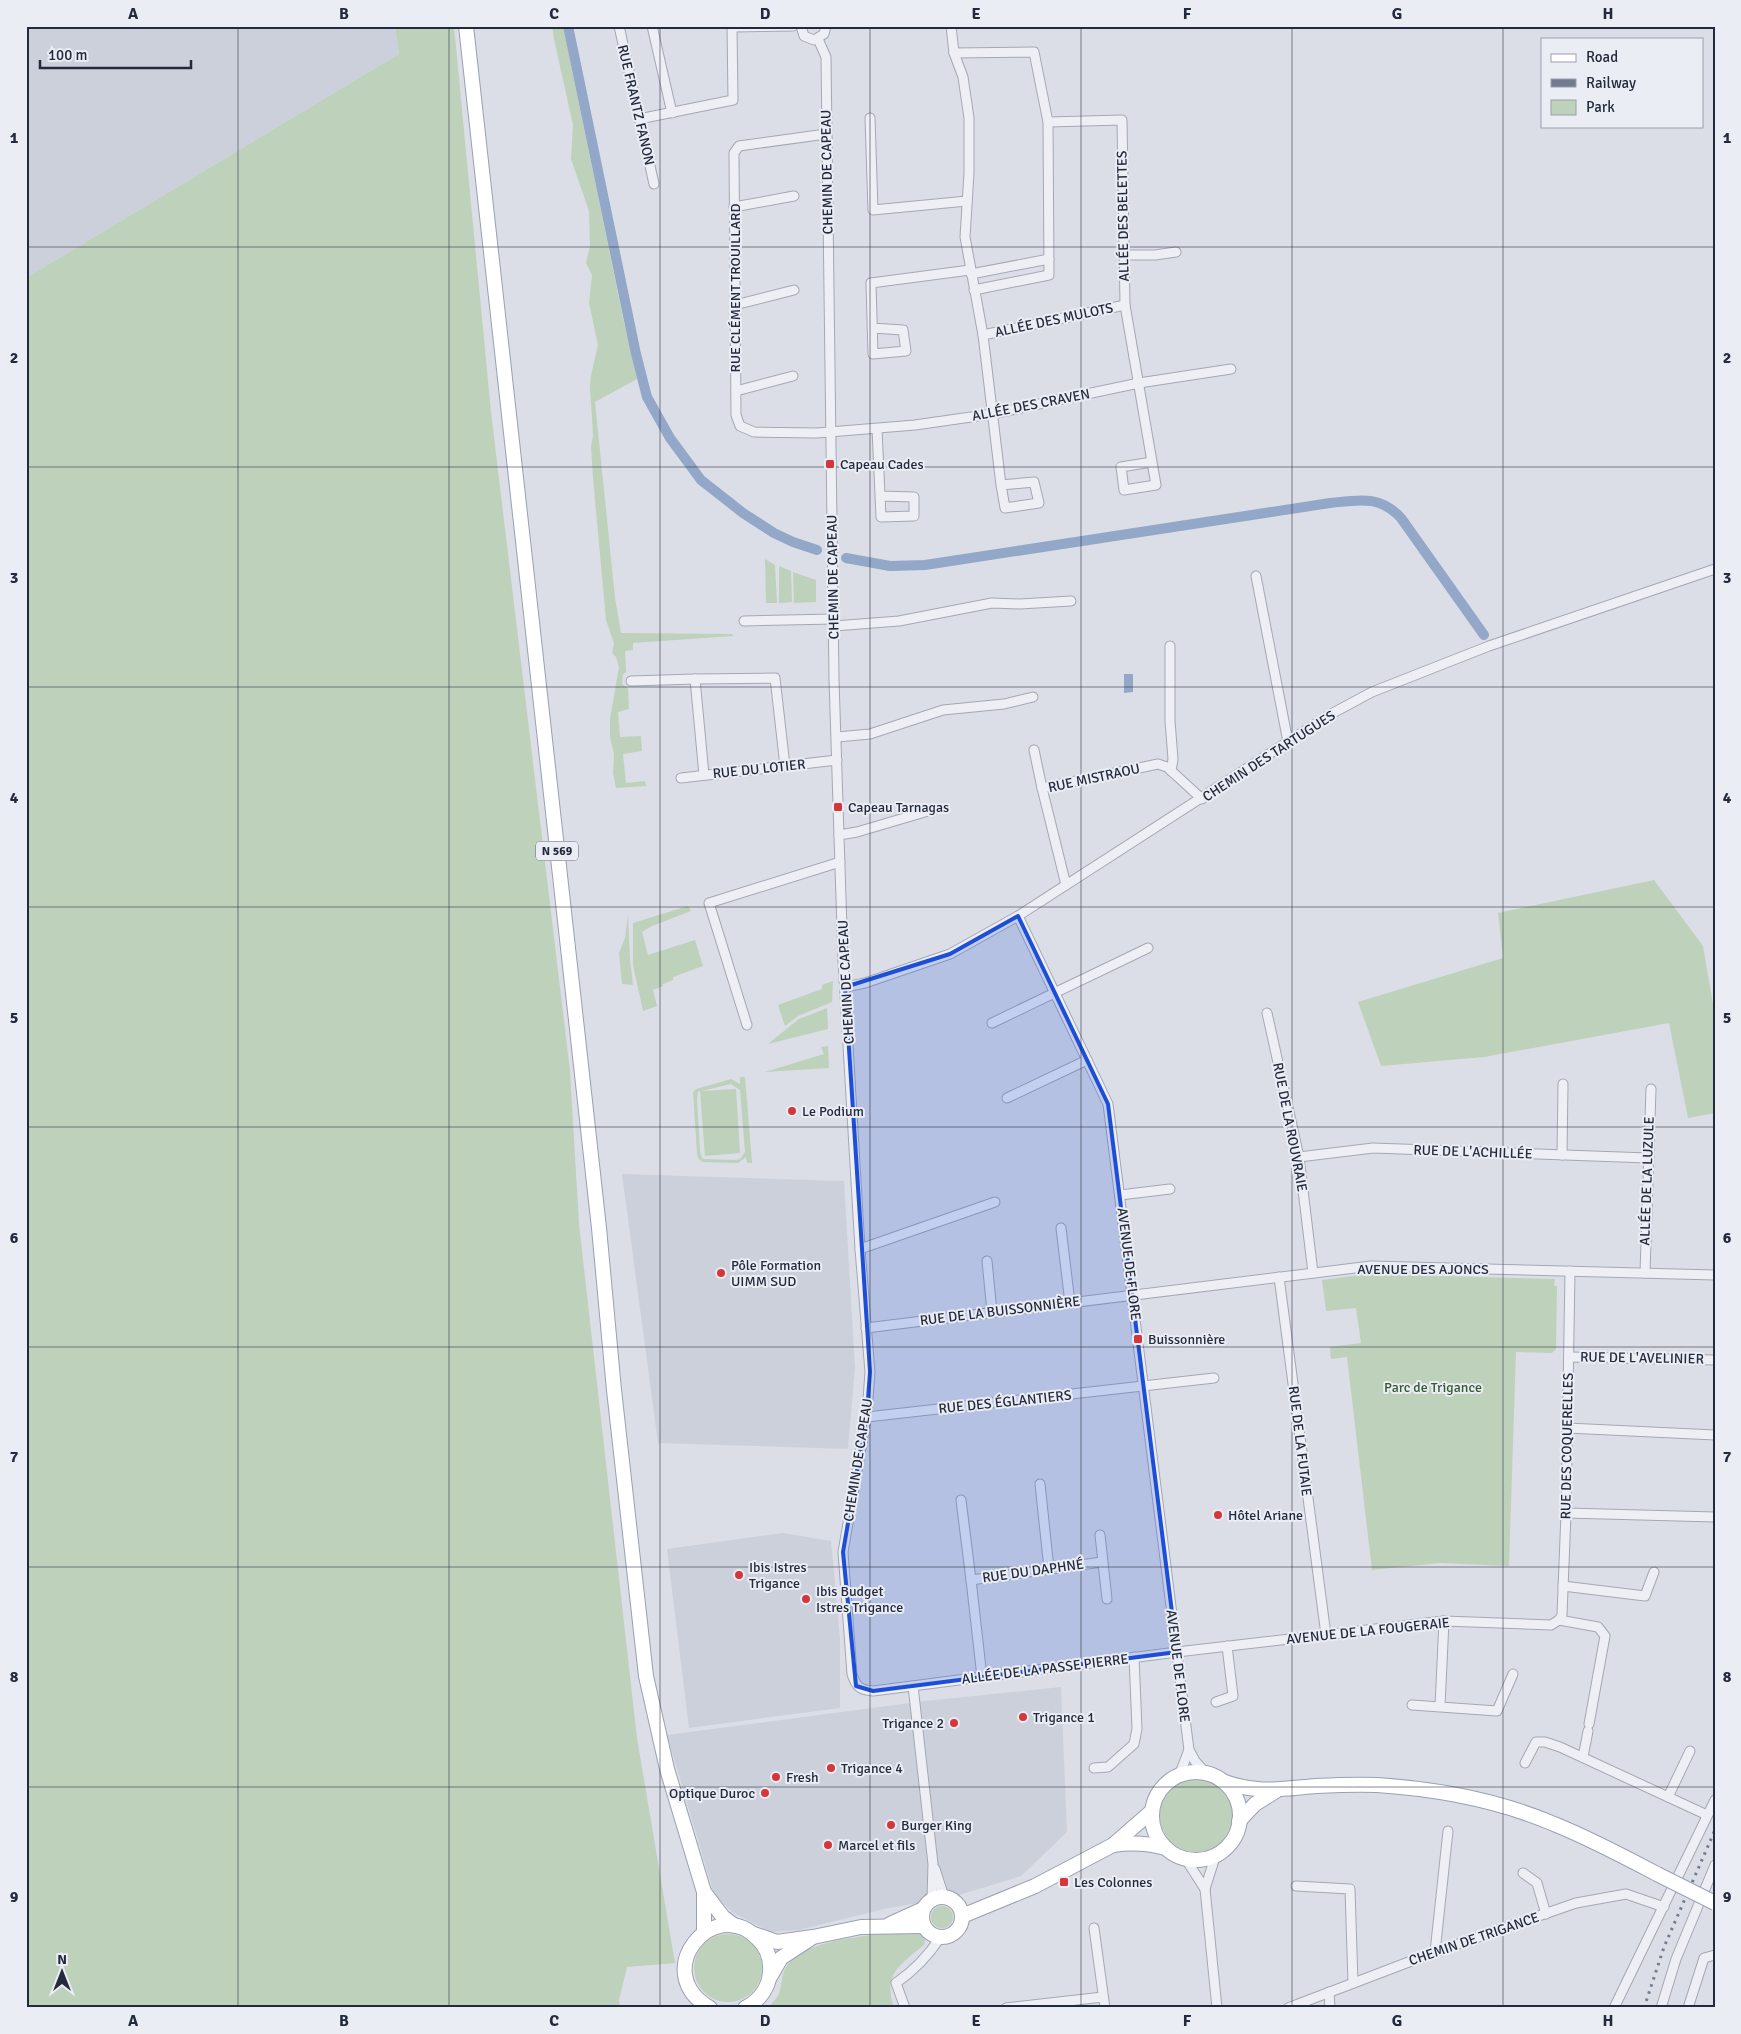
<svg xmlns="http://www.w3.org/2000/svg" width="1741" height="2034" font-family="Signika,sans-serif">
<rect width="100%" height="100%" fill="#dbdee6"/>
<g fill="#ccd0db">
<polygon points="26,26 395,26 399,54 26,278"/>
<polygon points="622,1174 844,1181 855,1367 848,1449 658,1443"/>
<polygon points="783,1533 831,1541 840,1639 840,1708 689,1728 667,1549"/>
<polygon points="1061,1687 1067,1832 1021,1876 956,1896 884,1909 799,1930 770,1932 732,1912 714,1894 667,1735 925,1701"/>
</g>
<g fill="#bed1bb" fill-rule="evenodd">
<polygon points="395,26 454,26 491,412 570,1071 579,1224 637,1738 675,1963 627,1967 619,2000 620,2008 26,2008 26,278 399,54"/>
<polygon points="552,26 563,26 623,318 637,379 595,402 615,598 621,633 732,634 733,636 633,643 633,650 625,651 626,672 623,674 622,684 628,688 629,709 618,712 620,737 641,736 642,751 623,754 626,783 645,781 646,786 616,788 613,773 614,754 610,737 610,719 619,667 616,657 612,653 614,643 606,620 593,478 591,446 593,436 590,386 591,375 598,345 589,303 592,275 586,263 590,246 589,211 571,159 573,125 554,39"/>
<polygon points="765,559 775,565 777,603 766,603"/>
<polygon points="779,566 791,571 792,602 779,603"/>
<polygon points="793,572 816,580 816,602 794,603"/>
<polygon points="1654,880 1703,946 1715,1016 1715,1113 1688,1118 1669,1023 1484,1057 1381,1066 1358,1002 1503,958 1498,913"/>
<polygon points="688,906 691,911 652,926 642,932 648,955 695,940 703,966 673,977 673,980 663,984 663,986 653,990 657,1006 643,1011 633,965 633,923"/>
<polygon points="628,915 630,959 633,985 622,984 619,953 625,938"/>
<polygon points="833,981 832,1002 798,1016 785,1026 778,1005 822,989 822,985"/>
<polygon points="827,1008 828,1029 768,1044 799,1019"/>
<polygon points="828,1046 829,1068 765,1072 824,1054 821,1047"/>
<path d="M740,1077H745L752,1163H747L746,1157L738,1163L702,1162L698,1158L697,1153L693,1092L696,1089L731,1079L740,1084ZM731,1084L740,1090L745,1152L740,1159L736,1160L705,1159L702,1158L700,1151L697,1099L698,1092L700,1091L705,1156L740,1153L736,1089L701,1091Z"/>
<polygon points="1368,1274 1555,1279 1554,1286 1557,1286 1556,1349 1552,1353 1516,1352 1509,1566 1440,1563 1372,1570 1347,1357 1331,1359 1330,1347 1361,1343 1356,1308 1326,1311 1322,1280"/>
<circle cx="1197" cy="1815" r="37"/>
<circle cx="942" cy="1917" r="11"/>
<path d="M919,1932L925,1940L924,1945C899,1966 883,1973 894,2008H768C771,2004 775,2000 778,1996C784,1983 779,1973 791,1961C814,1937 886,1933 919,1932Z"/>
<circle cx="728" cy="1968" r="34"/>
</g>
<polygon fill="#93a7c9" points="1124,674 1133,674 1133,692 1124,693"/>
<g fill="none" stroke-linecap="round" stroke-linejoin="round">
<g stroke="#93a7c9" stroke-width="10">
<polyline points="568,26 636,354 647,397 670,438 701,480 743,513 774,533 793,542 817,550"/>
<path d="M846,558L890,566L925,565L1330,503C1359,500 1380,495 1401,518L1484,635"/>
</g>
<defs>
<g id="minor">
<polyline points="619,26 654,184"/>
<polyline points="652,26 672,113"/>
<polyline points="801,26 804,36 814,40 824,34 826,26"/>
<polyline points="951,26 954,53 963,77 969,118 969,173 965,237 983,335 1001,485 1005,508 1039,503 1034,482 1001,485"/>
<polyline points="732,27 793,26"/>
<path d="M818,39L826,57L834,679L843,961L860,1249L870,1372L867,1413L843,1552L852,1674C856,1687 860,1690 873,1691L1177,1652L1444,1621L1551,1625L1559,1620"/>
<polyline points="954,53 1034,52 1048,122 1049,275 974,290"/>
<polyline points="870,118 873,210 967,201"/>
<polyline points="639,119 733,100 732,26"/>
<polyline points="1048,122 1122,120 1125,305 1156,485 1124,490 1121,467 1152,462"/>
<polyline points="826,134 739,146 734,153 736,415 740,426 754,432 817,433 915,425 992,414 1139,383 1231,369"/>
<polyline points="734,207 794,196"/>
<polyline points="1124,255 1155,255 1176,252"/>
<polyline points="971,274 1049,259"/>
<polyline points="735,305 794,290"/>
<polyline points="872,328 903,330 906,351 873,354 871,283 970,270"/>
<polyline points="983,335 1125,305"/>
<polyline points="736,391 793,376"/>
<polyline points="877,429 881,517 914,516 914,497 880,496"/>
<polyline points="1256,576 1288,742"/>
<polyline points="744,621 834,619"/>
<polyline points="834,626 899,621 992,603 1020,604 1071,601"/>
<polyline points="1170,646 1170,721 1173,759 1171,771"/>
<polyline points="631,681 695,679"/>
<polyline points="837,737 870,734 943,710 1004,704 1033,697"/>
<polyline points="1034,750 1042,788"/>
<polyline points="704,775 695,679 775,678 785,766"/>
<polyline points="681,778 837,760"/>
<polyline points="839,835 857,832 935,809"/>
<polyline points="1066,885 1042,788 1158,764 1167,767 1202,799"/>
<polyline points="1018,916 1108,1104 1189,1750 1195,1761 1206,1773"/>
<polyline points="845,987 865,983 950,954 1018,916 1331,714 1372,692 1489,646 1715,569"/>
<polyline points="1267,1013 1299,1157 1313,1273"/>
<polyline points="992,1023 1148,948"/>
<polyline points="747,1025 709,903 840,862"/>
<polyline points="1007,1098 1087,1060"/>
<polyline points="1562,1155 1563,1084"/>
<polyline points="1299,1157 1373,1148 1648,1158"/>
<polyline points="1120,1195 1170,1189"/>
<polyline points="1061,1228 1070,1303"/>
<polyline points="860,1249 995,1202"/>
<polyline points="987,1261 992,1312"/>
<polyline points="1645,1273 1651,1089"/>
<polyline points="1279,1277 1326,1635"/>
<polyline points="866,1328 1371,1266 1715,1275"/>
<polyline points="1569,1357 1715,1360"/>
<polyline points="867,1417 1214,1378"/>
<polyline points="1567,1428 1715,1435"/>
<polyline points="1040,1484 1049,1569"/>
<polyline points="961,1500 971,1580"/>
<polyline points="1566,1513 1715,1517"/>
<polyline points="1100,1535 1107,1599"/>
<polyline points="1563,1586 1645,1596 1654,1572"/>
<polyline points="1559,1620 1562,1615 1566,1513 1570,1271"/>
<polyline points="1559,1620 1598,1627 1605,1636 1589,1724"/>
<polyline points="982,1677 971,1580 1102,1562"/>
<polyline points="913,1686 933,1864 932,1899"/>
<polyline points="1216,1702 1233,1696 1227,1646"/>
<polyline points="1412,1705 1497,1711 1513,1674"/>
<polyline points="1440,1706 1444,1621"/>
<polyline points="1583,1757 1588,1731"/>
<polyline points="1525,1763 1536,1742 1545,1742 1560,1747 1707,1815"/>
<polyline points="1094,1768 1108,1767 1134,1744 1137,1729 1134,1657"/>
<polyline points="1176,1776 1180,1773 1189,1750"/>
<polyline points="1668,1797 1690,1751"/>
<polyline points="1185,1858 1205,1889 1216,1854"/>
<polyline points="935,1869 944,1897"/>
<polyline points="1523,1873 1537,1883 1546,1914"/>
<polyline points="1296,1886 1350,1889 1353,1983"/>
<polyline points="1205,1889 1217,2008"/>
<polyline points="1094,1928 1105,2008"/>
<polyline points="1435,1952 1448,1831"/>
<polyline points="1329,1992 1330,2008"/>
<path d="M905,2008L896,1983C915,1970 928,1956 940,1938"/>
<polyline points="1006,2008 1103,1997"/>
<polyline points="1288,2008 1435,1952 1576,1903 1626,1894 1664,1907"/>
<polyline points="1614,2008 1715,1800"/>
<polyline points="1661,2008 1676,1959 1715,1865"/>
<polyline points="1688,2008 1704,1958 1715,1955"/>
</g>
<g id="primary">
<polyline points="466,26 599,1228 614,1390 646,1676 667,1769 704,1892 704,1932"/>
<circle cx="1196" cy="1816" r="44"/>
<path d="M1222,1781C1256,1794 1281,1789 1316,1786C1336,1785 1357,1784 1377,1785C1437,1789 1498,1800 1554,1824C1589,1838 1623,1856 1657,1874"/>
<polyline points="1239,1821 1255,1804 1276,1791"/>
<path d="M1113,1845C1132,1842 1148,1843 1166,1848"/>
<polyline points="704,1892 723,1917 735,1926"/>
<circle cx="942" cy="1917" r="20"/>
<polyline points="962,1916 1035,1886 1113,1845 1152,1811"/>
<polyline points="890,1924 923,1909"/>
<polyline points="754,1934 777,1942 813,1937 861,1927 923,1926"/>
<polyline points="770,1977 781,1958 810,1939"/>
<path d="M710,2008C648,1972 714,1894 757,1938C767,1947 771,1959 770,1972C769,1988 759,2001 745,2008"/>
</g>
</defs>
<use href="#minor" stroke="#a4a8b3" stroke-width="11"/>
<use href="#primary" stroke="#99a0b2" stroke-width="16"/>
<use href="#minor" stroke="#edeff4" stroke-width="9"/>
<use href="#primary" stroke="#fff" stroke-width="14"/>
<polyline stroke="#737b90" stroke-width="3" stroke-dasharray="2.5 5" stroke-linecap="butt" points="1644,2008 1664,1947 1715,1830"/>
<defs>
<polyline id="primary-bridge" points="1657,1874 1715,1903"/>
</defs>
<use href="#primary-bridge" stroke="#99a0b2" stroke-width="16" stroke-linecap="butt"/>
<use href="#primary-bridge" stroke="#fff" stroke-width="14"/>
</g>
<path fill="#1d4ed8" fill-opacity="0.2" stroke="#1d4ed8" stroke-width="4" stroke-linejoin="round" d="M1018,916L1108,1104L1177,1652L873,1691L856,1686L843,1552L867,1413L870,1372L845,987L950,954Z"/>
<path fill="none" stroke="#242a3d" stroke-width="1" stroke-opacity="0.55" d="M238,26V2008M449,26V2008M660,26V2008M870,26V2008M1081,26V2008M1292,26V2008M1503,26V2008M26,247H1715M26,467H1715M26,687H1715M26,907H1715M26,1127H1715M26,1347H1715M26,1567H1715M26,1787H1715"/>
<g fill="#d5363b" stroke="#eaedf4" stroke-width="2">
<rect x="825" y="459" width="10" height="10" rx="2.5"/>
<rect x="833" y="802" width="10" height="10" rx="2.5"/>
<circle cx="792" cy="1111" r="5"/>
<circle cx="721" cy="1273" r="5"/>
<rect x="1133" y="1334" width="10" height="10" rx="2.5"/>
<circle cx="1218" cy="1515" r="5"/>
<circle cx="739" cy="1575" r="5"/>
<circle cx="806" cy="1599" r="5"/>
<circle cx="1023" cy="1717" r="5"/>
<circle cx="954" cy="1723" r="5"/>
<circle cx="831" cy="1768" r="5"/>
<circle cx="776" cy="1777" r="5"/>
<circle cx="765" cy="1793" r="5"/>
<circle cx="891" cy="1825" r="5"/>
<circle cx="828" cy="1845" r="5"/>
<rect x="1059" y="1877" width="10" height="10" rx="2.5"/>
</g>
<g text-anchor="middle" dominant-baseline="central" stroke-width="4" stroke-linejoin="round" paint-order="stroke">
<rect fill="#eaedf4" stroke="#5f6474" stroke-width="1" x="536" y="841.5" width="42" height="19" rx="4"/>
<g font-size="12" font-weight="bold" fill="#242a3d">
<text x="557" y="851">N 569</text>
</g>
<g font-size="14" fill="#242a3d" stroke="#eaedf4">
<text transform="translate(636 105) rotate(77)">RUE FRANTZ FANON</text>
<text transform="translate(827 172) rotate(-91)">CHEMIN DE CAPEAU</text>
<text transform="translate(1123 216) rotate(-91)">ALLÉE DES BELETTES</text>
<text transform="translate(735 288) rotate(-90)">RUE CLÉMENT TROUILLARD</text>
<text transform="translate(1054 320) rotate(-12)">ALLÉE DES MULOTS</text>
<text transform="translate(1031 405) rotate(-11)">ALLÉE DES CRAVEN</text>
<text transform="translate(833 577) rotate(-91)">CHEMIN DE CAPEAU</text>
<text transform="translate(1269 756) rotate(-33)">CHEMIN DES TARTUGUES</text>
<text transform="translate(759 769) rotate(-6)">RUE DU LOTIER</text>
<text transform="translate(1094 778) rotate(-12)">RUE MISTRAOU</text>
<text transform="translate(846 982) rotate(-93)">CHEMIN DE CAPEAU</text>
<text transform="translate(1290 1127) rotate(79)">RUE DE LA ROUVRAIE</text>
<text transform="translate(1473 1152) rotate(2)">RUE DE L'ACHILLÉE</text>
<text transform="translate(1647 1181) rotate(-88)">ALLÉE DE LA LUZULE</text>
<text transform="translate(1129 1264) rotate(83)">AVENUE DE FLORE</text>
<text x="1423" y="1269">AVENUE DES AJONCS</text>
<text transform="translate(1000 1311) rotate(-7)">RUE DE LA BUISSONNIÈRE</text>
<text transform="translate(1642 1358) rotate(1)">RUE DE L'AVELINIER</text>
<text transform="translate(1005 1402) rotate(-6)">RUE DES ÉGLANTIERS</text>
<text transform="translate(1300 1441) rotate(83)">RUE DE LA FUTAIE</text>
<text transform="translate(1567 1446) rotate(-89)">RUE DES COQUERELLES</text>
<text transform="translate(858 1460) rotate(-81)">CHEMIN DE CAPEAU</text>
<text transform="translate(1033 1571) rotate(-8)">RUE DU DAPHNÉ</text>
<text transform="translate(1368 1631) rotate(-6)">AVENUE DE LA FOUGERAIE</text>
<text transform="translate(1178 1666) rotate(83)">AVENUE DE FLORE</text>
<text transform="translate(1045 1669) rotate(-7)">ALLÉE DE LA PASSE PIERRE</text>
<text transform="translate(1474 1939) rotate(-19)">CHEMIN DE TRIGANCE</text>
</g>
<g font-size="14" fill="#242a3d" stroke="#eaedf4" text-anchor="start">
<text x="840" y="464">Capeau Cades</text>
<text x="848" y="807">Capeau Tarnagas</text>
<text x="802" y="1111">Le Podium</text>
<text x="731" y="1265">Pôle Formation<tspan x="731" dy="16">UIMM SUD</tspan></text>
<text x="1148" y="1339">Buissonnière</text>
<text x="1228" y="1515">Hôtel Ariane</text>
<text x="749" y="1567">Ibis Istres<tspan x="749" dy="16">Trigance</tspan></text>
<text x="816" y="1591">Ibis Budget<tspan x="816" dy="16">Istres Trigance</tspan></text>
<text x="1033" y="1717">Trigance 1</text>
<text x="944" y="1723" text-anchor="end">Trigance 2</text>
<text x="841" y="1768">Trigance 4</text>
<text x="786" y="1777">Fresh</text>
<text x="755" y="1793" text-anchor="end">Optique Duroc</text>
<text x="901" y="1825">Burger King</text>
<text x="838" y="1845">Marcel et fils</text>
<text x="1074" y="1882">Les Colonnes</text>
</g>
<g font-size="14" fill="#335931" stroke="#eaedf4">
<text x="1433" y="1387">Parc de Trigance</text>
</g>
</g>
<rect width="1741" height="2034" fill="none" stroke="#eaedf4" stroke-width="55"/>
<rect x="1541" y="38" width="162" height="90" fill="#eaedf4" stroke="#9b9fab"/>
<rect x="1551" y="54" width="25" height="8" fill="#ffffff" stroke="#9b9fab"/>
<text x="1586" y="62" font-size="15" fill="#242a3d">Road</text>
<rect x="1551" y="79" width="25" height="8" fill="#737b90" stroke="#9b9fab"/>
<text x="1586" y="88" font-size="15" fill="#242a3d">Railway</text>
<rect x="1551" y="100" width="25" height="15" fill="#bed1bb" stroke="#9b9fab"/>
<text x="1586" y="112" font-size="15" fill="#242a3d">Park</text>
<g transform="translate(62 1972)" stroke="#eaedf4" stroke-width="4" paint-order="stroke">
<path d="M0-4L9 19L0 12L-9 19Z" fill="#242a3d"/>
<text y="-8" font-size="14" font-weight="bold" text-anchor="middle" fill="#242a3d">N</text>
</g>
<path d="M40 60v8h151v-8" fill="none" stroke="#242a3d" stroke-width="2.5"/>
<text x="48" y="60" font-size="15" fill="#242a3d" stroke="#eaedf4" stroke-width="4" paint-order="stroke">100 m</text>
<rect x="28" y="28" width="1686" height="1978" fill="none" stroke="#242a3d" stroke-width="2"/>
<g font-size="16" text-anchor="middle" font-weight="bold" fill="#242a3d">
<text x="133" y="19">A</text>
<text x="344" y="19">B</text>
<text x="554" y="19">C</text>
<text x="765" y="19">D</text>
<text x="976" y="19">E</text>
<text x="1187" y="19">F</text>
<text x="1397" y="19">G</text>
<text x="1608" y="19">H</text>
<text x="14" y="143">1</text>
<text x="1727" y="143">1</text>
<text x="14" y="363">2</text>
<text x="1727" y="363">2</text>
<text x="14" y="583">3</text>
<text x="1727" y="583">3</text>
<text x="14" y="803">4</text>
<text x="1727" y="803">4</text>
<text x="14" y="1023">5</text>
<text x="1727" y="1023">5</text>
<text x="14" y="1243">6</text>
<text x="1727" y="1243">6</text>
<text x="14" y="1462">7</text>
<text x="1727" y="1462">7</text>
<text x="14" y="1682">8</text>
<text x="1727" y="1682">8</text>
<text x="14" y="1902">9</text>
<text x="1727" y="1902">9</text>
<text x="133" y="2026">A</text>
<text x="344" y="2026">B</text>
<text x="554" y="2026">C</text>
<text x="765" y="2026">D</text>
<text x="976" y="2026">E</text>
<text x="1187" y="2026">F</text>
<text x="1397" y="2026">G</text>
<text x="1608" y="2026">H</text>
</g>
</svg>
